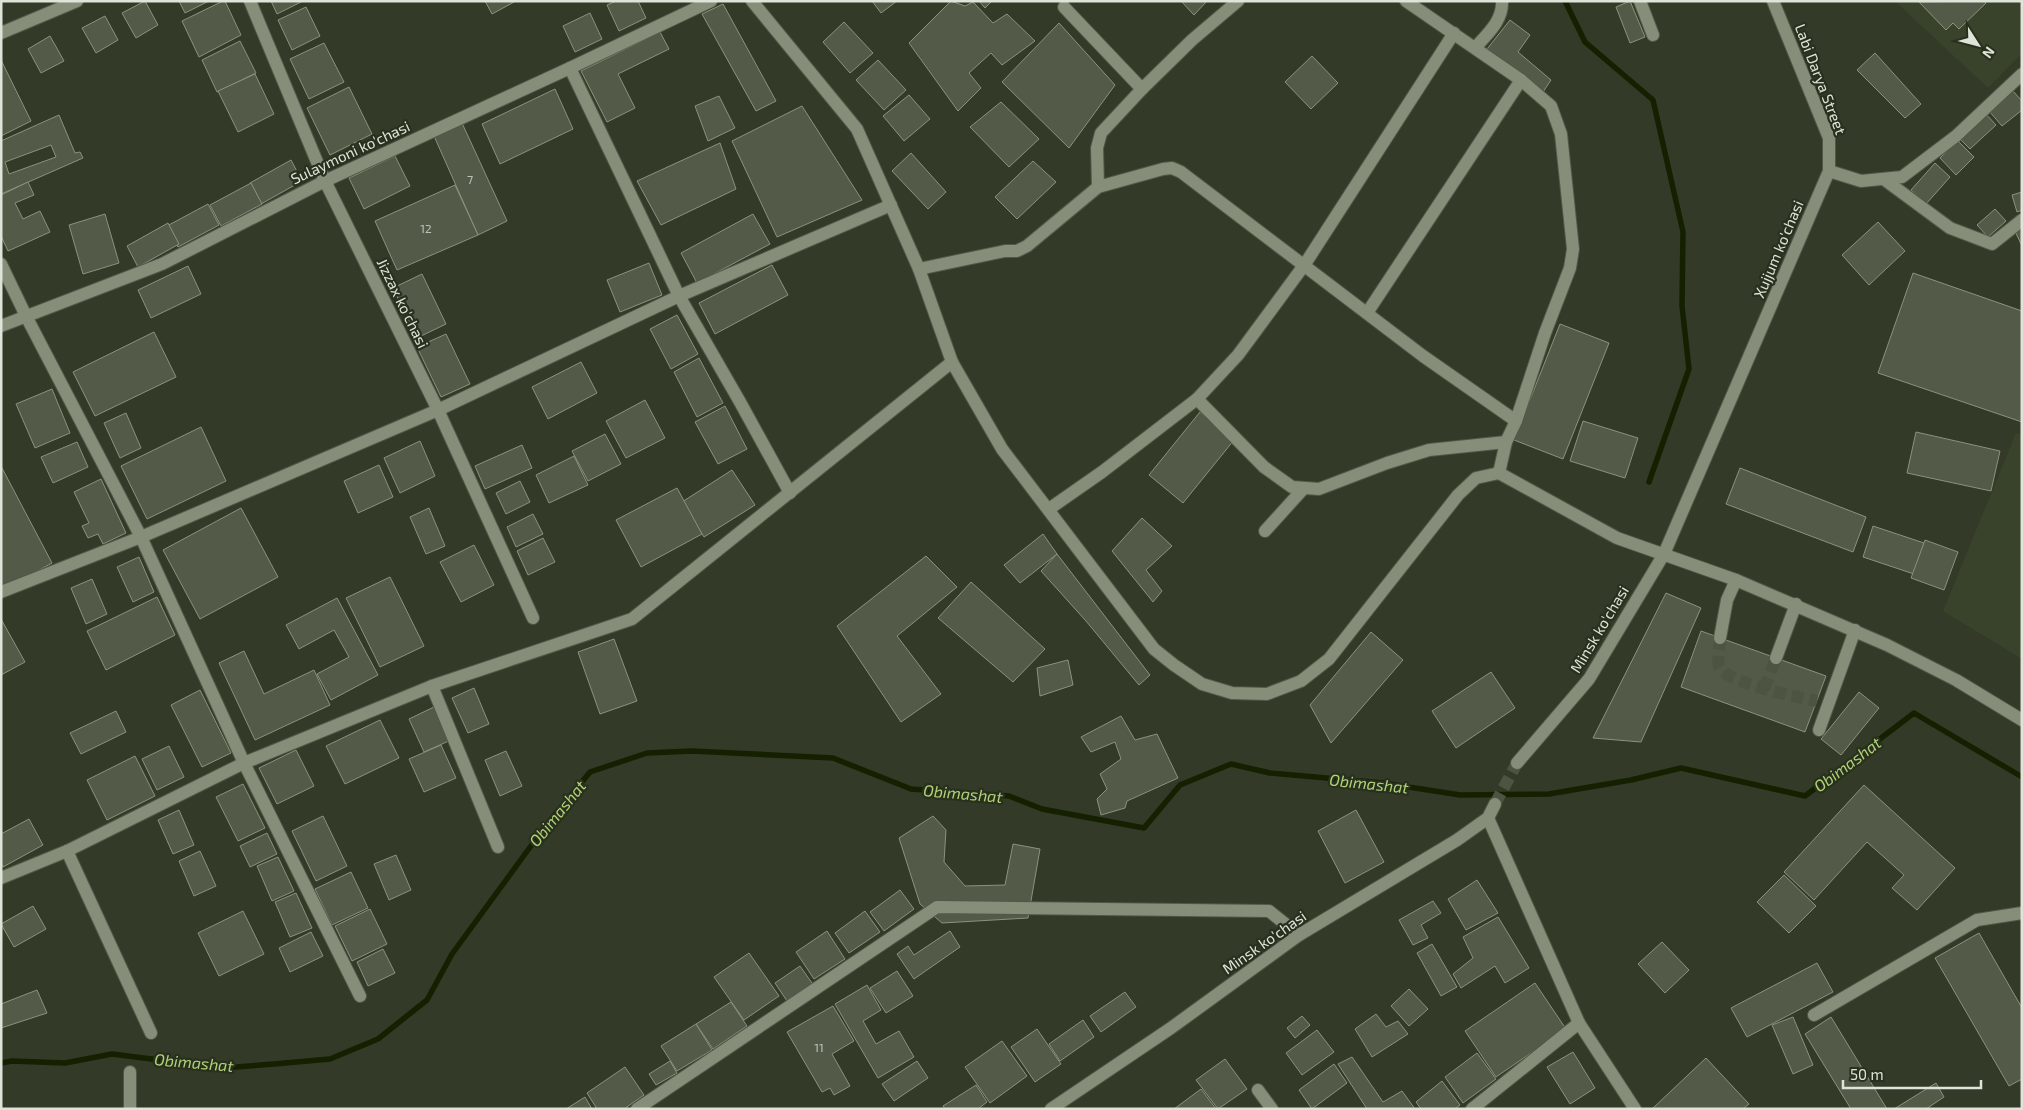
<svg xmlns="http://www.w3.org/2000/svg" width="2023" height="1110" font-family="'Exo 2',sans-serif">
<rect width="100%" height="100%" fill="#333a28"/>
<g fill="#39432b">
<polygon points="2022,1 2022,53 1988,88 1896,2"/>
<polygon points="2016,433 2022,435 2022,659 1943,611"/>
</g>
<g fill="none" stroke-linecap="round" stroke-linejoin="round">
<g stroke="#152000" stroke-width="5.5">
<polyline points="1565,1 1585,42 1653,100 1683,232 1682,306 1689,369 1649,482"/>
<polyline points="1,1063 12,1061 65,1063 112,1054 223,1068 274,1064 330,1059 378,1039 427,1000 452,954 544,828 590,772 647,753 692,751 833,758 911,789 1009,796 1042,809 1144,828 1180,785 1231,764 1270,773 1383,783 1460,795 1549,794 1631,780 1681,768 1805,796 1914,713 2022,777"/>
</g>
</g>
<g fill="#535b48" stroke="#8a937e" fill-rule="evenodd">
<polygon points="145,1 158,25 136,38 122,13"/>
<polygon points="179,1 209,1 185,13"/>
<polygon points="223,1 225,1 241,35 199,57 182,21"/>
<polygon points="271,1 303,1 277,14"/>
<polygon points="485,1 513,1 514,2 492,14"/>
<polygon points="616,1 638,1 646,18 619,31 607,5"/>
<polygon points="872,1 897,1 881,13"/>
<polygon points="951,1 965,6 973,2 993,23 1007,14 1035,41 1002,65 991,53 969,73 981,88 958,111 909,43"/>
<polygon points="979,1 992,1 985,8"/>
<polygon points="1181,1 1207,1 1194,15"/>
<polygon points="1630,1 1645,37 1630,43 1616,7"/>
<polygon points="1984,1 1986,3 1959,29 1953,23 1946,30 1919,2"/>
<polygon points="723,4 776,101 756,111 702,14"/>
<polygon points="306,7 320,36 292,50 278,20"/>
<polygon points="590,13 602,39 575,52 563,26"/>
<polygon points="105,16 118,40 96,53 82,28"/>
<polygon points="1510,20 1530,35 1518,52 1551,80 1543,92 1487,49"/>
<polygon points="844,22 873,53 850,73 823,42"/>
<polygon points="1059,23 1115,85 1069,148 1002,82"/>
<polygon points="660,32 669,49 618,74 635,108 607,122 581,71"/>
<polygon points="50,36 64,61 41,73 28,49"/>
<polygon points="240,41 256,73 217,92 202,60"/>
<polygon points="324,43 344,82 309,99 290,59"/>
<polygon points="1875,53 1921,104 1905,118 1857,70"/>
<polygon points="1312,56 1338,83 1311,109 1285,82"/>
<polygon points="1,60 31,121 1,136"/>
<polygon points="878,60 906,90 884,110 856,80"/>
<polygon points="255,74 274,114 238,132 218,91"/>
<polygon points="349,87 372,134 330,155 307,108"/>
<polygon points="555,89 573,129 500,164 482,124"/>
<polygon points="2013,91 2022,101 2022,110 2002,126 1989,111"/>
<polygon points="909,95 930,119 904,141 883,116"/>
<polygon points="719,96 735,128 708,141 695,106"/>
<polygon points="1001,102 1039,139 1009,167 970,127"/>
<polygon points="802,106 862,200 777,237 732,141"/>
<polygon points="1985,113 1996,125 1970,149 1959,138"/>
<path d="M59,115L75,153L80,152L83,158L1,194V141ZM51,145L56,157L9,174L5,162Z"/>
<polygon points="462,123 507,221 478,235 434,136"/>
<polygon points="1957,140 1974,157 1956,175 1940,158"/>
<polygon points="720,143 736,189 661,225 637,181"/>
<polygon points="911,153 946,192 928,209 892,171"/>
<polygon points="395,156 410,186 364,209 349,178"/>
<polygon points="291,160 302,181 261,204 250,183"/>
<polygon points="1033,161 1056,182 1017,219 995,197"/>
<polygon points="1935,163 1950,177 1926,204 1911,190"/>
<polygon points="28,182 34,195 15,203 23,219 40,211 50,232 8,251 1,236 1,195"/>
<polygon points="251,183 262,204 221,226 210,205"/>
<polygon points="455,185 478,235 397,270 375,221"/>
<polygon points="2022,192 2022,210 2017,212 2012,195"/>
<polygon points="208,204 219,225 178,247 167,226"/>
<polygon points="1995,209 2006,221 1988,237 1977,225"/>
<polygon points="105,214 119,263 83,274 69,225"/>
<polygon points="753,214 770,244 697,283 681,253"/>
<polygon points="1878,222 1905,251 1869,285 1842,255"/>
<polygon points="168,223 179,244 138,267 127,246"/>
<polygon points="2022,225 2022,246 2014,229"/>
<polygon points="649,263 662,295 620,312 607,280"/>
<polygon points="772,265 788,295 715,334 699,303"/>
<polygon points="188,266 201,294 151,318 138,290"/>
<polygon points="1913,273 2022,311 2022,422 1878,373"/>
<polygon points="422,274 446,324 417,338 393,288"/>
<polygon points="677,315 698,354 671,369 650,329"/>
<polygon points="1560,324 1609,343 1563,459 1514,440"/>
<polygon points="154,332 176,377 95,416 73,372"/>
<polygon points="446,334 470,384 441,397 417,347"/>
<polygon points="699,358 723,403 697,417 674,372"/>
<polygon points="581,362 597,393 548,419 532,387"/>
<polygon points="52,389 70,433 35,448 16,404"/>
<polygon points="645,400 665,438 626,458 606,421"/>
<polygon points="725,406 747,449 718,464 695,422"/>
<polygon points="1200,412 1234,440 1183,503 1149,475"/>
<polygon points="126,413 141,448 120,458 104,423"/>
<polygon points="1583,421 1638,438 1625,478 1570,461"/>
<polygon points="201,427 226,481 147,519 121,466"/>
<polygon points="1916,432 2000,451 1991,491 1907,473"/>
<polygon points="605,434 621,464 588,481 572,451"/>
<polygon points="420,441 435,476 400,493 384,458"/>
<polygon points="77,442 88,467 53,483 41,457"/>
<polygon points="522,445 532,468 485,489 475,466"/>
<polygon points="574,456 588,485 549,503 536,475"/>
<polygon points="379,465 393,497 358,513 344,481"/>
<polygon points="2,468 52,563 1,591 1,469"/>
<polygon points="1740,468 1866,517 1853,552 1726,504"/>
<polygon points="732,470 755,505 704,537 682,502"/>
<polygon points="101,479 126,533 103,544 98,534 88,538 82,526 89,523 74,492"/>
<polygon points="520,481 530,502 506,514 496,493"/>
<polygon points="677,488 702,534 641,567 616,520"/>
<polygon points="241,508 278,577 200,619 163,550"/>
<polygon points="429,508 445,546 426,554 410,517"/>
<polygon points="533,514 543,534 516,547 507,527"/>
<polygon points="1142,518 1172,546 1146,570 1162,591 1153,602 1112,551"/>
<polygon points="1873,526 1924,543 1914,574 1863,557"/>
<polygon points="1043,534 1057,554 1020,583 1004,565"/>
<polygon points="543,538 555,562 528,575 517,551"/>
<polygon points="1925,540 1958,552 1944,590 1911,578"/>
<polygon points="474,545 494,585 461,602 440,562"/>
<polygon points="1057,554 1150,675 1139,685 1086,621 1041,571"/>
<polygon points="926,556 957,587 897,636 941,694 901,722 837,626"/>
<polygon points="139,557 154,592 133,602 117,567"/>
<polygon points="390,577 424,646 380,667 346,598"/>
<polygon points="92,579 107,614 86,624 71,588"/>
<polygon points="971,582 1045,649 1013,682 938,618"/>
<polygon points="1666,593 1701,608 1641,742 1593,738"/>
<polygon points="157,597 175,635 106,670 87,631"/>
<polygon points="337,598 378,675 331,700 317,674 349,657 334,630 299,649 286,625"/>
<polygon points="1,619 25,662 1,675"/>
<polygon points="1701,631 1826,676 1805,732 1681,687"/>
<polygon points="1371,632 1403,660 1331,743 1310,705"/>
<polygon points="614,639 637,701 600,714 578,652"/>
<polygon points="244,651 264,694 314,670 330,705 255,740 219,663"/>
<polygon points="1068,660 1073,685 1040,696 1037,668"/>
<polygon points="1491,672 1515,708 1456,748 1432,711"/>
<polygon points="474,688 489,724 468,733 452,698"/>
<polygon points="200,690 231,753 202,767 171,705"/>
<polygon points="1859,692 1879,708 1841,755 1821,739"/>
<polygon points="436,706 451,740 424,752 409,719"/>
<polygon points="116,711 126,732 81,754 70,733"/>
<polygon points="1121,716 1135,740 1157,734 1178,778 1127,801 1125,808 1101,815 1097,799 1107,789 1100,774 1121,759 1115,742 1091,752 1081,737"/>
<polygon points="380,720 399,758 345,784 326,746"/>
<polygon points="441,745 456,778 424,792 409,759"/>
<polygon points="169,746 184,777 157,790 142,759"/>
<polygon points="296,750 314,786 277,804 259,768"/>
<polygon points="506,751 522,786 500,796 485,760"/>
<polygon points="135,756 155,796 107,820 87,780"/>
<polygon points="243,784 265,828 238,841 216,797"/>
<polygon points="1864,785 1955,868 1917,910 1892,888 1904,875 1867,842 1814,900 1784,872"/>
<polygon points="179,810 194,845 173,854 158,820"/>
<polygon points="1356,810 1384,862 1345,883 1318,831"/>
<polygon points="323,816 347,866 316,881 292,831"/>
<polygon points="933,816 946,830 944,862 965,886 1005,885 1013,844 1040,849 1028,918 942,923 920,904 899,838"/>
<polygon points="29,819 43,845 3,867 1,863 1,834"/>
<polygon points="267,833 277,854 250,867 240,846"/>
<polygon points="200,851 216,886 194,896 179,861"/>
<polygon points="396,855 411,890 389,900 374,864"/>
<polygon points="278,857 294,891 272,901 257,866"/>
<polygon points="351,872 368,908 332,925 315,889"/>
<polygon points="1784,875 1816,906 1789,933 1757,902"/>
<polygon points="1477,880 1498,913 1466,930 1448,899"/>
<polygon points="900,890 914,909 884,931 870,912"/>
<polygon points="296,893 312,928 290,937 275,902"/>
<polygon points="1433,901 1441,913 1421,925 1428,938 1413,945 1399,920"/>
<polygon points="33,906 46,929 14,947 1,924"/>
<polygon points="370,909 387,944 352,961 335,926"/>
<polygon points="243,911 264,954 219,976 198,933"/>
<polygon points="865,911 880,932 849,953 835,933"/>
<polygon points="1498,917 1529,968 1505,983 1495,966 1461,988 1453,974 1473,958 1463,937"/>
<polygon points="827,931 845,959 814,979 796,952"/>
<polygon points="950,931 960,947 914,979 897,954 908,946 914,955"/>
<polygon points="311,932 323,956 290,972 279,948"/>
<polygon points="1979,933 2022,1008 2022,1079 2009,1086 1935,958"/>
<polygon points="1662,942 1689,970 1665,993 1638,964"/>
<polygon points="1432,944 1457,987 1441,996 1417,953"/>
<polygon points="383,949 395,973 368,986 357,962"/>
<polygon points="749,953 779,996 744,1020 714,977"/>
<polygon points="1817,963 1833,992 1747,1037 1731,1008"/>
<polygon points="800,966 814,986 789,1004 775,983"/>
<polygon points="897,971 913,996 886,1013 870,988"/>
<polygon points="1535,983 1566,1029 1496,1077 1465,1031"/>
<polygon points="867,985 881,1010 863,1021 876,1044 899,1031 914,1057 878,1078 835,1004"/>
<polygon points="1409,989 1428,1009 1409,1026 1391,1006"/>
<polygon points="37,990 47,1013 1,1028 1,1004"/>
<polygon points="1125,992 1136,1007 1101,1032 1090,1016"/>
<polygon points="731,1002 747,1026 713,1049 696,1024"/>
<polygon points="833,1006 854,1041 832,1054 850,1086 834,1095 830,1088 822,1092 787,1032"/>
<polygon points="1376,1014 1386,1027 1398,1021 1408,1034 1372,1057 1355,1029"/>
<polygon points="1302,1016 1310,1025 1295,1038 1287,1028"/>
<polygon points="1793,1017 1813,1065 1793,1074 1772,1025"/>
<polygon points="1831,1017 1887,1109 1851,1109 1805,1034"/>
<polygon points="1083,1020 1094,1037 1060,1061 1049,1044"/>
<polygon points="696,1024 712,1050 677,1071 661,1046"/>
<polygon points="1037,1029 1061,1064 1035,1082 1011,1047"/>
<polygon points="1317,1030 1334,1052 1302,1075 1286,1053"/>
<polygon points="1002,1041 1027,1076 990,1103 965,1067"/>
<polygon points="1573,1052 1595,1088 1570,1104 1547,1067"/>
<polygon points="1477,1053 1496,1079 1463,1103 1445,1077"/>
<polygon points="1352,1057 1383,1102 1402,1091 1415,1109 1367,1109 1338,1064"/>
<polygon points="1706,1058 1749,1104 1743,1109 1652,1109"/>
<polygon points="1225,1059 1247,1089 1218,1109 1196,1080"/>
<polygon points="670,1061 677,1073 656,1085 649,1074"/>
<polygon points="917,1061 928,1078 894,1101 882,1084"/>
<polygon points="1334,1064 1347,1083 1312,1109 1299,1090"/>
<polygon points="625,1067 644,1095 624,1109 597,1109 587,1093"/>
<polygon points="1442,1081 1460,1105 1455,1109 1421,1109 1416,1102"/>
<polygon points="1936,1083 1944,1097 1926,1109 1894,1109"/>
<polygon points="976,1085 987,1102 978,1109 945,1109 943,1106"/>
<polygon points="1201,1089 1216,1109 1174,1109"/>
<polygon points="585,1097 592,1109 566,1109"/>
</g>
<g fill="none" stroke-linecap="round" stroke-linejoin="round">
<g stroke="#4d5442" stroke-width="12" stroke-dasharray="12 6" stroke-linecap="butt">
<path d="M1720,638C1720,646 1717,658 1719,666C1724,683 1798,697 1817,701"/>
<polyline points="1764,689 1776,658"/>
<polyline points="1495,804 1517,763"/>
</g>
<defs>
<g id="minor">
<polyline points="250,1 325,181 438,410 533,618"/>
<polyline points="752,1 857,129 919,269 952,362 1002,449 1154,649 1174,665 1202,684 1232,693 1267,694 1301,681 1329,659 1458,495 1476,478 1499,473 1617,538 1736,580 1887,645 1956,680 2022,720"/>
<polyline points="1406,1 1521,80 1551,106 1561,134 1573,249 1570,268 1545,333 1516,421 1506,442 1499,473"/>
<polyline points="1640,1 1653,35"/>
<polyline points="1064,7 1142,89"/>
<polyline points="1,33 77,1"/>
<path d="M1475,48C1487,34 1503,21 1502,1"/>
<polyline points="570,68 679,296 740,402 790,493"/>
<polyline points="1829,171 1861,181 1902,177 1956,136 2022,74"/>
<polyline points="1885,180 1950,228 1992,244 2022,220"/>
<polyline points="1098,187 1097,148 1101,133 1142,89 1192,40 1238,1"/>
<polyline points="1,264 26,316 141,537 244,763 360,996"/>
<polyline points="919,269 1005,251 1017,251 1027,246 1098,187 1163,169 1172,168 1181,172 1423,356 1516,421"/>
<polyline points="1367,313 1521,80"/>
<polyline points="1,326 162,264 325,181 570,68 711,1"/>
<polyline points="1197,399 1264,467 1292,487 1319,489 1387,463 1429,450 1506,442"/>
<polyline points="1049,509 1102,472 1197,399 1238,355 1305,264 1454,33"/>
<polyline points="1265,531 1304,488"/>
<polyline points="1,592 141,537 438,410 679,296 891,205"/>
<polyline points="1720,638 1727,600 1736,580"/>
<polyline points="1776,658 1796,604"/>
<polyline points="432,686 498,847"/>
<polyline points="1819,730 1855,630"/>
<polyline points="1517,763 1589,679 1664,554 1829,171 1829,138 1773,1"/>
<polyline points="1488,818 1579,1023 1635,1109"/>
<polyline points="67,851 151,1033"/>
<polyline points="1,878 67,851 244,763 432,686 632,619 952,362"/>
<polyline points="1814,1015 1977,920 2022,913"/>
<polyline points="130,1072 130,1109"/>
<polyline points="1258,1090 1272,1109"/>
<polyline points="637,1109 937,907 1269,911 1299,935"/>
<polyline points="1051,1109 1171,1028 1299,935 1457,840 1488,818 1495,804"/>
<polyline points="1472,1109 1579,1023"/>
</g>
</defs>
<use href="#minor" stroke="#515848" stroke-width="14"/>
<use href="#minor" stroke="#868e7a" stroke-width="12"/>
</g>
<g text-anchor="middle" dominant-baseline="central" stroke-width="4.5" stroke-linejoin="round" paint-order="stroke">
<g font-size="12" fill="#bcc2b4">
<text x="470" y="179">7</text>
<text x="426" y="228">12</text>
<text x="819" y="1047">11</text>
</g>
<g font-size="15" fill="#dfe4d8" stroke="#29301e">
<text transform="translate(1821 79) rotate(69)">Labi Darya Street</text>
<text transform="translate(350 152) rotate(-25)">Sulaymoni ko'chasi</text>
<text transform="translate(1778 249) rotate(-67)">Xujjum ko'chasi</text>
<text transform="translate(403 303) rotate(64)">Jizzax ko'chasi</text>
<text transform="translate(1599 629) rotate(-59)">Minsk ko'chasi</text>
<text transform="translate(1264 942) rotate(-35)">Minsk ko'chasi</text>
</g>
<g font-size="16" font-style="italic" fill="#b0d377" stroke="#29301e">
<text transform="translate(1847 764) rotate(-37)">Obimashat</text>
<text transform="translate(1369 783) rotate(6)">Obimashat</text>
<text transform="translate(963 793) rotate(5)">Obimashat</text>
<text transform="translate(557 813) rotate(-51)">Obimashat</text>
<text transform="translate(194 1062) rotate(5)">Obimashat</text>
</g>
</g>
<rect width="2023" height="1110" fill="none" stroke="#dfe4d8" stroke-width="5"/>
<g transform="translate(1978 45) rotate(126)" stroke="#29301e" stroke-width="4" paint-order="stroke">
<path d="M0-4L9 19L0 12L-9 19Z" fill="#dfe4d8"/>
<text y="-8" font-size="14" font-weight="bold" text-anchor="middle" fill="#dfe4d8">N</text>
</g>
<path d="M1843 1080v8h138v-8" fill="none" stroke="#dfe4d8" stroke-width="2.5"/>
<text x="1850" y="1080" font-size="15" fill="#dfe4d8" stroke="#29301e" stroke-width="4" paint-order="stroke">50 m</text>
</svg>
